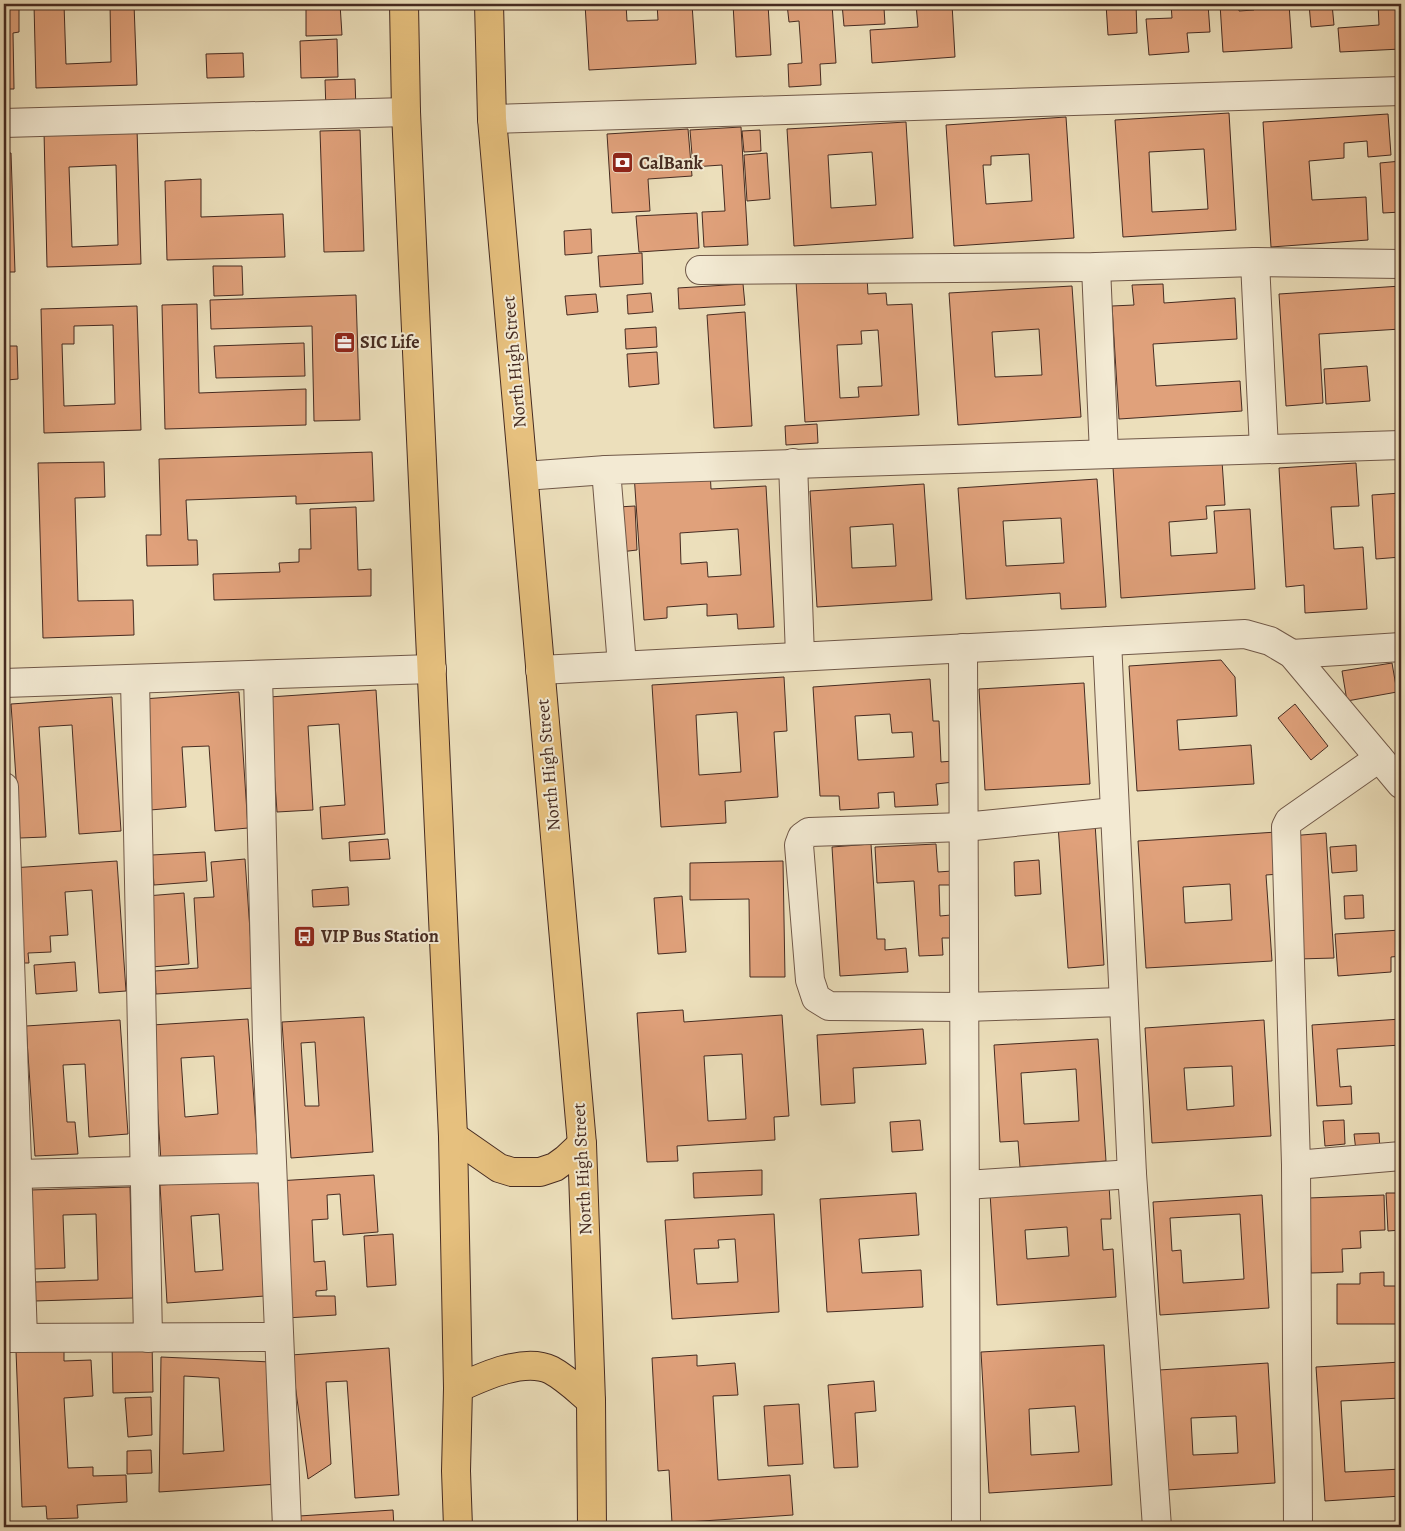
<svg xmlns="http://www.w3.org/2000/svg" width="1405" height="1531" font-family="Alegreya,serif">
<rect width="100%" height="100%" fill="#ecdfbb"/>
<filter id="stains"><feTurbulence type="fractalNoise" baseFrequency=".004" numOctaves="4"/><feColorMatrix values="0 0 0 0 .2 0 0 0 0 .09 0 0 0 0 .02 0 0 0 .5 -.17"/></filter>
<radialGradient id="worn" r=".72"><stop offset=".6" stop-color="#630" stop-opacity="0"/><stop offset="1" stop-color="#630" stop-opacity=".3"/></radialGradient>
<g fill="#e0a17b" stroke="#462b21" fill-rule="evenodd">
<polygon points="4,4 19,4 19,32 13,33 14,89 4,89"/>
<polygon points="34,4 64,4 66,64 111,62 110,4 134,4 137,85 36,88"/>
<polygon points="306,4 340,4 342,35 306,36"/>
<polygon points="585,4 626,4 627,21 658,20 657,4 692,4 696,64 589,70"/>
<polygon points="733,4 768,4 771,55 736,57"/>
<polygon points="787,4 832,4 836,63 820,64 821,85 789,87 788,64 802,63 799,21 789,22"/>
<polygon points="842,4 896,4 896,8 884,8 885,24 844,26"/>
<polygon points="916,4 952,4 955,57 872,63 870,30 918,27"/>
<polygon points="1106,4 1136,4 1137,33 1108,35"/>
<polygon points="1171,4 1208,4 1210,32 1187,33 1189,52 1149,55 1146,19 1172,18"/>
<polygon points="1220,4 1239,4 1239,11 1254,10 1253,4 1289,4 1292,48 1223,52"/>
<polygon points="1309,4 1332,4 1334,25 1311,27"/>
<polygon points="1378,4 1401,4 1401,49 1340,52 1338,28 1379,25"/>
<polygon points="337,39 338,77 301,78 300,41"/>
<polygon points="243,53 244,77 207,78 206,54"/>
<polygon points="355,79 356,111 326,112 325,80"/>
<path d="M1229,113L1236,230L1123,237L1115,120ZM1204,149L1208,209L1152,212L1149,152Z"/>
<polygon points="1388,114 1391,155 1368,157 1367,141 1344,143 1344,158 1309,161 1312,200 1366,197 1368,240 1271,247 1263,122"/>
<path d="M1066,117L1074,238L954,246L946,125ZM1029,154L1032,201L986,204L983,165H991V156Z"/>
<path d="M906,122L913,238L794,246L787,129ZM872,152L876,205L831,208L828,155Z"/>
<polygon points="741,127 748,245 704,247 702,212 725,211 722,165 693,167 690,130"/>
<path d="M137,129L141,264L47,267L44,131ZM116,165L118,245L72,247L69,167Z"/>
<polygon points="688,129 692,176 648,179 650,211 612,213 607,134"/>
<polygon points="360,130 364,251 324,252 320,131"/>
<polygon points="760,130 761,151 744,152 742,131"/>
<polygon points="4,153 11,153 15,272 4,272"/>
<polygon points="767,153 770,199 747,201 744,155"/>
<polygon points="1401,161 1401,212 1383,213 1380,163"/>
<polygon points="201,179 201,217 283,214 285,257 167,260 165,181"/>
<polygon points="697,213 699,248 639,252 636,216"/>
<polygon points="591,229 592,253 565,255 564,231"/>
<polygon points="642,253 643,284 600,287 598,256"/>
<polygon points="213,266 242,266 243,295 214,296"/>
<path d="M867,277L868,294L886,293L887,305L912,304L919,415L805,422L796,281ZM878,330L882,386L858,387L859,397L840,398L837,345L862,344L861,331Z"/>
<polygon points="743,284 745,305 679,309 678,288"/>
<polygon points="1163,284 1164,303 1235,298 1237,339 1153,344 1156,386 1240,381 1242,411 1119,419 1112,306 1134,305 1132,285"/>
<path d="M1072,286L1081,417L958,425L949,293ZM1039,329L1042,375L995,377L992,332Z"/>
<polygon points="1401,286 1401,329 1319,334 1323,403 1286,406 1279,294"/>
<polygon points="651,293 653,312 628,314 627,295"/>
<polygon points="596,294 598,312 567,315 565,296"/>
<polygon points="356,295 360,420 314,421 312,326 211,329 210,300"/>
<polygon points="197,304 199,393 306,389 306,425 165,429 162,305"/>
<polygon points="4,305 6,346 17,346 18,379 7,380 8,438 4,438"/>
<path d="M137,306L141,430L44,433L41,309ZM113,325L115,404L64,406L62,344H74V326Z"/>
<polygon points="745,312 752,426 714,428 707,315"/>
<polygon points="656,327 657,347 626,349 625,329"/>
<polygon points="304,343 305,376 216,378 214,346"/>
<polygon points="657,352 659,384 629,387 627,354"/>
<polygon points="1367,366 1370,401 1326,404 1324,369"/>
<polygon points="817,424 818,443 786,445 785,426"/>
<polygon points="372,452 374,501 296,504 296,496 186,500 188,540 197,540 198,565 147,566 146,535 161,535 159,459"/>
<polygon points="1222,461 1225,505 1206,506 1207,519 1169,522 1171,556 1217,553 1214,511 1250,509 1255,589 1121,598 1113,467"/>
<polygon points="104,462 105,497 75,498 78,601 133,600 134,635 43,638 38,463"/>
<polygon points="1356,463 1359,506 1331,507 1334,549 1363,547 1367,609 1305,613 1304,585 1286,587 1279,468"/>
<path d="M710,470L711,489L766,486L774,627L738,629L737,614L707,616V604L667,607V618L644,620L634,474ZM738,529L741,575L708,577L707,562L681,564L680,533Z"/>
<path d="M1097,479L1106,607L1061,609L1060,593L966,599L958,488ZM1061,518L1064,563L1006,566L1003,521Z"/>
<path d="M924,484L932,600L817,607L810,491ZM893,524L896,566L852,568L850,527Z"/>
<polygon points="1401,493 1401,557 1376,559 1372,495"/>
<polygon points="635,506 637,550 620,552 618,507"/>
<polygon points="356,507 358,570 371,569 371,596 214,600 213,574 280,572 279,563 299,562 299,549 311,549 310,509"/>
<polygon points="4,531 7,628 4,628"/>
<polygon points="1221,660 1235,677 1237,716 1177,720 1179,750 1251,745 1254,784 1137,791 1129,666"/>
<polygon points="1392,663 1397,692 1347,701 1342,671"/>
<path d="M784,677L787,731L774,732L778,797L725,801L726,823L661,827L652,685ZM737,712L741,772L699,775L696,715Z"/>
<path d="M930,679L933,721H939L941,762L953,761L954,782L936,784L938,805L895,807L894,792L878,793L879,808L840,810L839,796H820L813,687ZM890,714L892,733L912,732L914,757L858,760L855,716Z"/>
<polygon points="1084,683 1090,784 985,790 979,689"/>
<polygon points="376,690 385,834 322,839 320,807 345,805 339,724 308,726 313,810 277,812 269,697"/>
<polygon points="239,692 248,828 215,831 209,746 182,747 186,807 150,810 143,699"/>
<polygon points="112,697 121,831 79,834 72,725 39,727 46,837 20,838 11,704"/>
<polygon points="1295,704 1328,746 1311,760 1278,718"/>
<polygon points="1095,823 1104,965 1068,968 1058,825"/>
<path d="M1277,832L1280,874L1266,875L1272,961L1146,968L1138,841ZM1230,884L1232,920L1185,923L1183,887Z"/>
<polygon points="1326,833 1334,958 1298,959 1290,836"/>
<polygon points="388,839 390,859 350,861 349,842"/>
<polygon points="871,844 877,939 885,939 885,950 906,948 908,972 840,976 832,847"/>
<polygon points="936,844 938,872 952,871 953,885 939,885 940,916 951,915 952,938 942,938 943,955 919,956 914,881 877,883 875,847"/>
<polygon points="1356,845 1357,871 1332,873 1330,847"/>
<polygon points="205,852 207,881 154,885 152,855"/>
<polygon points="245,859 254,988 156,994 155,971 198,968 194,898 214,897 211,862"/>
<polygon points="1039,860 1041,894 1015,896 1014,862"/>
<polygon points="117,861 126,991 99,993 92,890 65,892 68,935 50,936 51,952 28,953 29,963 17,963 11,868"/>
<polygon points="783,861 785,977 750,977 749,899 690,900 690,863"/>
<polygon points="348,887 349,905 313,907 312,890"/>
<polygon points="184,893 189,964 151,967 146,896"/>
<polygon points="1363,895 1364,918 1345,919 1344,896"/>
<polygon points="682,896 686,952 658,954 654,898"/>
<polygon points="1401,930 1401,956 1391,957 1391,972 1338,976 1335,934"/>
<polygon points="75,962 77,991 36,994 34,965"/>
<path d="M683,1010L684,1022L782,1015L789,1116L774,1117L775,1140L677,1146L678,1161L647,1162L637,1013ZM742,1054L746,1119L708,1121L704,1056Z"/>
<path d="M364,1017L373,1152L291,1158L282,1022ZM315,1042L319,1106H305L301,1043Z"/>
<path d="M248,1019L258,1155L161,1161L152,1025ZM214,1056L218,1114L185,1117L181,1058Z"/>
<polygon points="1401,1019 1401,1045 1337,1049 1340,1087 1351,1086 1352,1104 1317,1106 1312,1025"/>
<polygon points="120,1020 128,1134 89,1137 85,1064 63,1065 67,1122 75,1122 78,1154 35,1156 26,1026"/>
<path d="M1264,1020L1271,1136L1152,1143L1145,1028ZM1232,1066L1234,1106L1187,1110L1184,1068Z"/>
<polygon points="923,1029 926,1064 853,1068 855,1103 821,1105 817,1035"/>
<path d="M1098,1039L1106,1161L1020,1167L1018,1141L1000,1142L994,1045ZM1076,1069L1079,1121L1024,1124L1021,1073Z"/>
<polygon points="920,1120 923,1150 892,1152 890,1122"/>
<polygon points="1344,1120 1345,1144 1325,1146 1323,1121"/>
<polygon points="1379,1133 1380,1150 1356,1151 1354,1134"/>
<polygon points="762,1170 762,1195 694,1198 693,1173"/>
<polygon points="374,1175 378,1232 343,1235 340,1194 327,1195 328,1219 312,1220 314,1262 325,1261 327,1290 316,1291 316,1296 335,1296 336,1315 286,1318 277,1181"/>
<path d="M258,1179L265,1296L167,1303L160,1185ZM219,1214L223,1270L195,1272L191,1216Z"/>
<polygon points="4,1182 13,1317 4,1318"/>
<path d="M1109,1185L1111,1219H1101L1103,1250L1113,1249L1116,1297L997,1305L990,1193ZM1067,1227L1069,1256L1027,1259L1025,1230Z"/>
<polygon points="130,1187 133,1298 35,1301 34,1282 98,1280 96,1214 63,1215 65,1268 33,1269 30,1190"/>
<polygon points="916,1193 919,1235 859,1239 862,1273 921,1270 923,1307 827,1312 820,1199"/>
<polygon points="1386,1193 1401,1193 1401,1230 1388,1231"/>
<path d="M1262,1195L1269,1308L1160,1315L1153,1202ZM1240,1214L1244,1279L1183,1283L1181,1250L1172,1251L1170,1218Z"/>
<polygon points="1384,1195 1385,1230 1360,1231 1361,1248 1342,1249 1343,1272 1311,1273 1309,1198"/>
<path d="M774,1214L779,1312L672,1319L665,1220ZM735,1239L738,1282L697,1284L694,1249L719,1248L718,1240Z"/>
<polygon points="393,1234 396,1285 367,1287 364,1236"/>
<polygon points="1384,1272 1384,1286 1401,1286 1401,1324 1337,1324 1337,1284 1360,1284 1360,1273"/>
<polygon points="152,1343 153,1392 113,1393 112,1344"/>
<path d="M1104,1345L1112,1485L989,1493L981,1352ZM1075,1406L1079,1452L1031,1455L1029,1409Z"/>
<polygon points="4,1347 8,1500 4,1500"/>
<polygon points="64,1348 64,1361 91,1360 93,1396 64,1398 68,1468 93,1467 93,1476 126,1475 127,1502 77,1505 78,1518 47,1519 46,1506 22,1507 16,1351"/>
<polygon points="389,1348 399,1495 355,1498 347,1381 326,1382 331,1464 308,1479 291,1355"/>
<polygon points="697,1355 697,1366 735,1363 738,1395 713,1396 718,1480 790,1475 793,1515 672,1523 669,1470 658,1471 652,1358"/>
<path d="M161,1357L271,1362L279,1484L159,1492ZM184,1376L219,1378L224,1451L183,1454Z"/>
<polygon points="1401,1362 1401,1398 1341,1401 1345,1472 1401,1469 1401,1496 1325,1501 1316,1367"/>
<path d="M1268,1363L1275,1483L1167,1490L1159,1370ZM1236,1416L1238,1453L1193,1455L1191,1418Z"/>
<polygon points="874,1381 876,1411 855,1413 858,1467 834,1468 828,1385"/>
<polygon points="151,1397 152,1435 128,1437 125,1398"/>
<polygon points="799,1404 803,1464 768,1466 764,1406"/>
<polygon points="151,1450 152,1473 127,1474 127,1451"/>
<polygon points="393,1510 394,1527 300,1527 299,1516"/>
</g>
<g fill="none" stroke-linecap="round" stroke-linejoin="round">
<defs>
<g id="street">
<polyline points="492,119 1401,91"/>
<polyline points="4,123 406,112"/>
<polyline points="1255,262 1264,449"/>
<polyline points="1096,267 1104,454"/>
<polyline points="700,270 1096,267 1255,262 1401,264"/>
<polyline points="793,463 800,656"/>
<polyline points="524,476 606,470"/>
<polyline points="1107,641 1132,1174 1157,1527"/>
<polyline points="963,648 966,1527"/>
<polyline points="1292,654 1401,647"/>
<polyline points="622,665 606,470 1401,445"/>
<polyline points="540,670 1245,634 1270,641 1292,654 1401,784"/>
<polyline points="258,675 267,1040 287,1527"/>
<polyline points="135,679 148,1338"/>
<polyline points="4,683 432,669"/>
<polyline points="4,787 23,1338"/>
<polyline points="1114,812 964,827 809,832 802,837 799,845 810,980 816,998 829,1006 965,1007 1123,1002"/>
<polyline points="1296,1165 1401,1156"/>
<polyline points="17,1174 271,1168"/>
<polyline points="966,1185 1132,1174"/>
<polyline points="4,1338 279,1337"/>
<polyline points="1298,1527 1296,1165 1286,827 1289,821 1379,758"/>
</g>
<g id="highway">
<polyline points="404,4 406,112 453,1136 458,1388 456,1471 458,1527"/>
<polyline points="489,4 492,119 582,1144 591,1401 592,1527"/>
<polyline points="453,1136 499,1168 512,1172 540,1172 555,1167 566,1159 582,1144"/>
<path d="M458,1388C482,1377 524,1357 551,1370C566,1378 578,1390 591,1401"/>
</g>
</defs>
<use href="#street" stroke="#705848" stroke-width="30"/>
<use href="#highway" stroke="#462b21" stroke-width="30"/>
<use href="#street" stroke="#f3ead3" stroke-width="28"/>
<use href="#highway" stroke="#e6c07e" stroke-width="28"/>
</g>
<defs>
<symbol id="bank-square" viewBox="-11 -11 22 22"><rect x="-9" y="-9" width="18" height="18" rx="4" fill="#8f2418" stroke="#f3ead3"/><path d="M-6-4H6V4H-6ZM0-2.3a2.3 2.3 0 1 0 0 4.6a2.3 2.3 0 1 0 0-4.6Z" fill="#fff"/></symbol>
<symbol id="office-square" viewBox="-11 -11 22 22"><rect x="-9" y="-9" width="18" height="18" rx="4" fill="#8f2418" stroke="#f3ead3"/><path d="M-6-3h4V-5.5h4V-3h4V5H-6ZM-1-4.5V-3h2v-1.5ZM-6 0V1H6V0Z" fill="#fff"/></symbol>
<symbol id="bus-square" viewBox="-11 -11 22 22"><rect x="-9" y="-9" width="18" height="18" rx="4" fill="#8f2418" stroke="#f3ead3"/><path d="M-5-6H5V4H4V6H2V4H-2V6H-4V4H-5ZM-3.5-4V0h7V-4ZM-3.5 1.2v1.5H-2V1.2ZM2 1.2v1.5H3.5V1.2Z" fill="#fff"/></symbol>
</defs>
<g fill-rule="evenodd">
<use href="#bank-square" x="610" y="150" width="25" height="25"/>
<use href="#office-square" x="332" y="330" width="25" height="25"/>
<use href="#bus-square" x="292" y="924" width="25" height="25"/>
</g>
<g text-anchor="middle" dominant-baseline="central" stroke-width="4" stroke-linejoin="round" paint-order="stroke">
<g font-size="18" font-weight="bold" fill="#462b21" stroke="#f3ead3" text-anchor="start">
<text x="639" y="163">CalBank</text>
<text x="360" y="342">SIC Life</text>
<text x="321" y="936">VIP Bus Station</text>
</g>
<g font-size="18" fill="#462b21" stroke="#f3ead3">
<text transform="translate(514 362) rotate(-95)">North High Street</text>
<text transform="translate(548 765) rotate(-95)">North High Street</text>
<text transform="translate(582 1169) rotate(-93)">North High Street</text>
</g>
</g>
<rect width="1405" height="1531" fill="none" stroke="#ecdfbb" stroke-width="20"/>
<rect x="5" y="5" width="1395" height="1521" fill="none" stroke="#462b21" stroke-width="2.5"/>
<rect x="10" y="10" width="1385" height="1511" fill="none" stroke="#462b21"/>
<rect width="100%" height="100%" filter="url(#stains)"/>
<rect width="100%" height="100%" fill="url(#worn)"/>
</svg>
